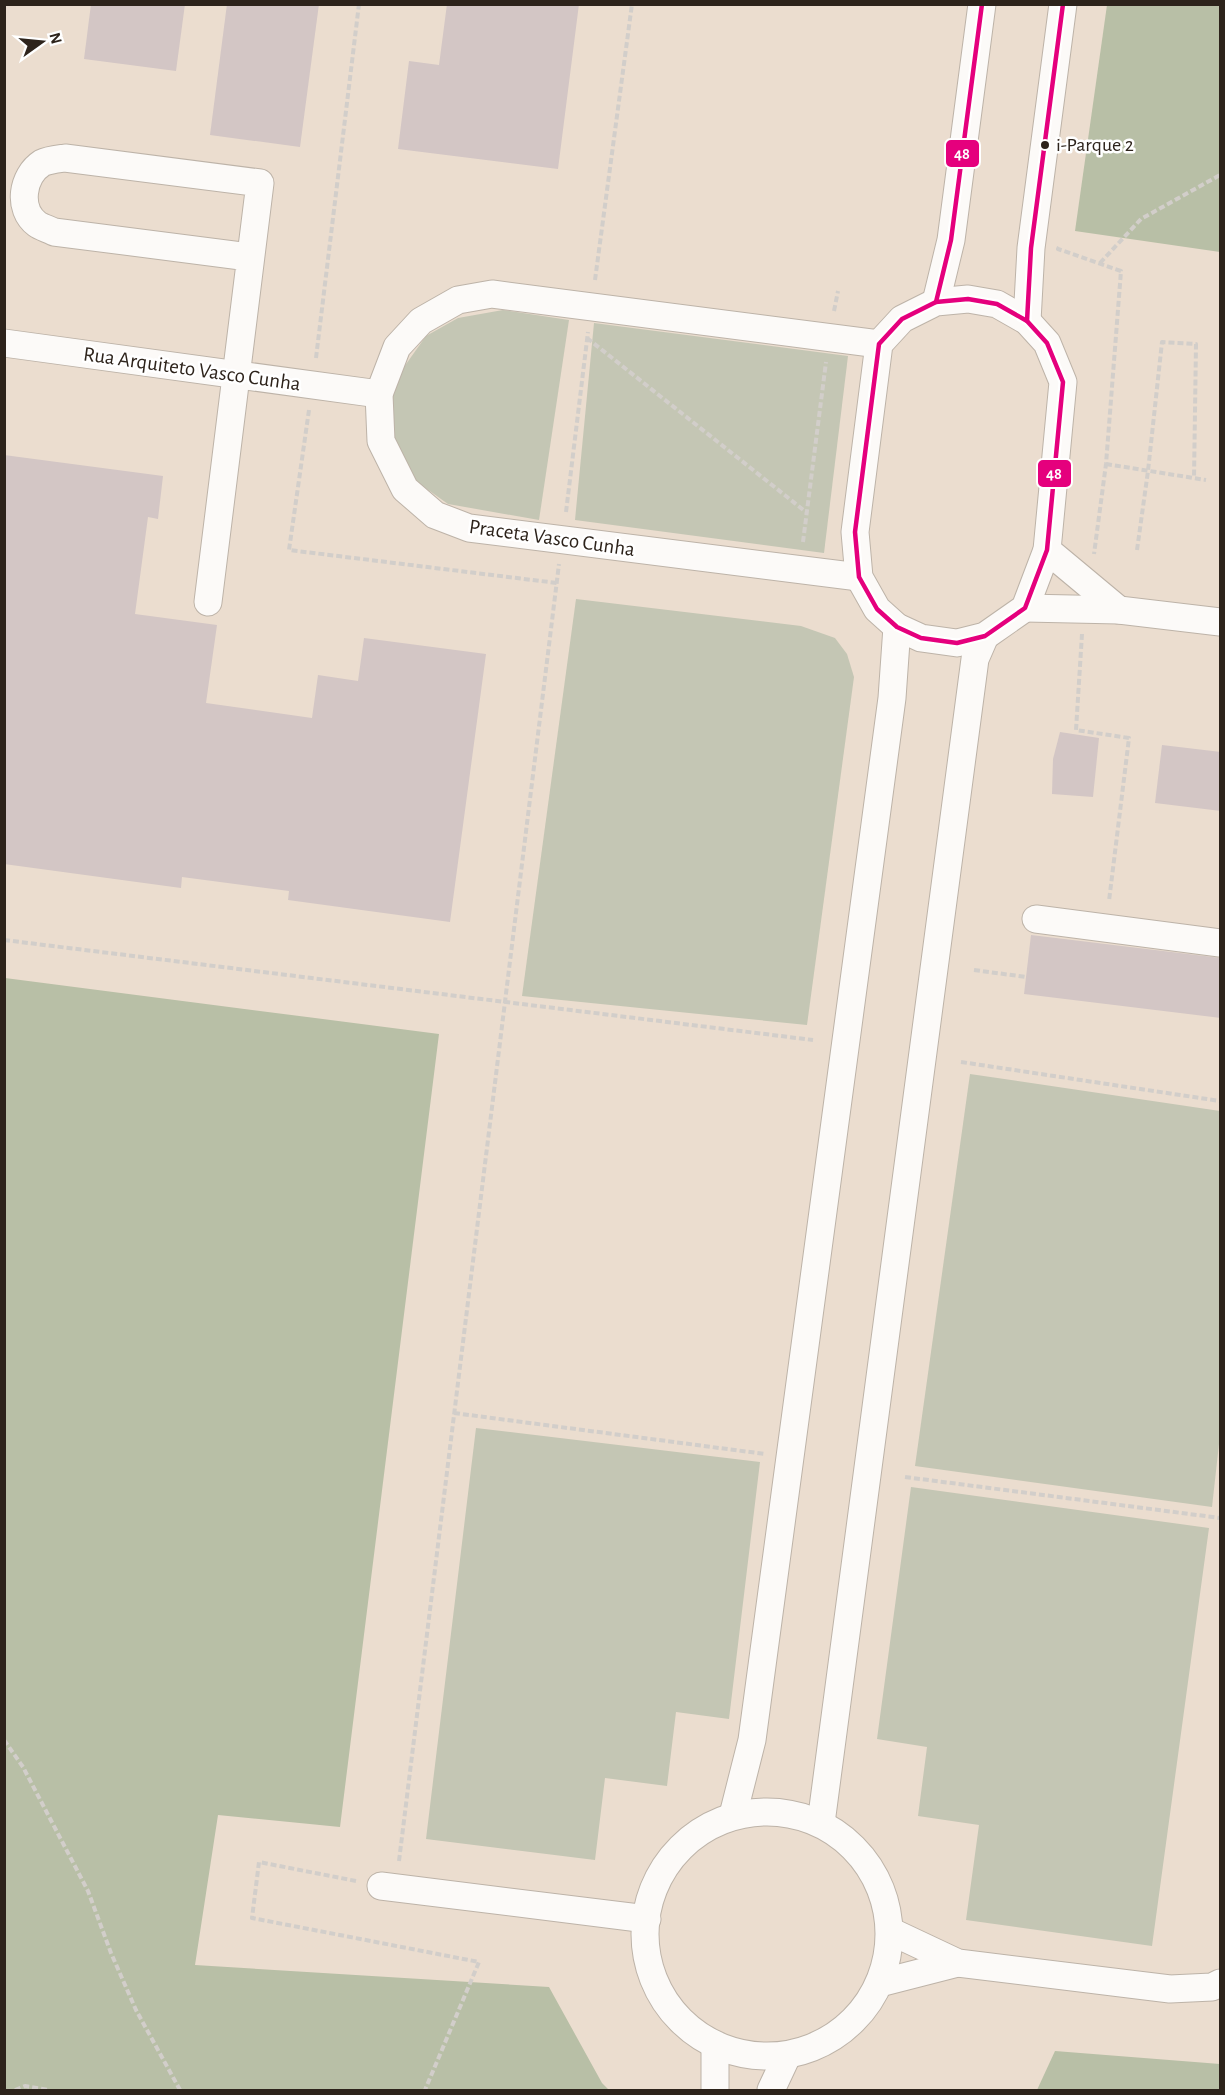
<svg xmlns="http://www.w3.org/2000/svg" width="1225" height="2095" font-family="'Alegreya Sans',sans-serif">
<rect width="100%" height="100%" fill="#ebddcf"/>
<g fill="#c4c6b4">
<polygon points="503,310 569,320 539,520 448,504 417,482 398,452 389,422 394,381 426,336 458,318"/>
<polygon points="594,323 848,356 824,553 575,520"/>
<polygon points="576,599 801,626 835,638 847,654 854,677 807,1025 522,996"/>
<polygon points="970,1074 1220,1111 1220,1435 1212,1507 915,1466"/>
<polygon points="476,1428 760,1462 729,1719 676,1712 667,1786 605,1778 595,1860 426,1839"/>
<polygon points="911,1487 1209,1528 1152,1946 966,1920 979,1825 918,1816 927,1747 877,1739"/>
</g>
<g fill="#b8bfa6">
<polygon points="1107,5 1220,5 1220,252 1075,231"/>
<polygon points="5,978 439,1034 340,1827 218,1815 195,1965 549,1987 602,2083 609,2090 5,2090"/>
<polygon points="1055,2051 1220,2064 1220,2090 1037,2090"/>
</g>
<g fill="#d3c6c5">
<polygon points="91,4 185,4 176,71 84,59"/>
<polygon points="227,4 319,4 300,147 210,135"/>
<polygon points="447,4 579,4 558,169 398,149 409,61 439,65"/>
<polygon points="4,455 163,476 158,519 148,517 135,614 217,625 206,703 312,718 318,675 358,681 364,638 486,654 450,922 288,900 289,891 182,877 181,888 4,864"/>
<polygon points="1060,732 1099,738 1093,797 1052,794 1053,759"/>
<polygon points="1162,745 1221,752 1221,811 1155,803"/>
<polygon points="1031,935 1221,958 1221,1018 1024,994"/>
</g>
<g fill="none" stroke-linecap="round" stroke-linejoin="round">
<defs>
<g id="minor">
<polygon points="968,299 997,304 1027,321 1047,343 1063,382 1047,550 1025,608 985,636 957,643 921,638 897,627 877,609 859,577 855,532 879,344 902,319 936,302"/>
<polyline points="936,302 951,240 982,4"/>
<polyline points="1027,321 1031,248 1063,4"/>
<polyline points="4,343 379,394"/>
<polyline points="1047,550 1119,610"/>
<polyline points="859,577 469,528 435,515 405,489 381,441 379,394 397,347 421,321 458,300 492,294 879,344"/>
<path d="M208,602L260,183L65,158C58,159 48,160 42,163C22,176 17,209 37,224C41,227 48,229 54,232L249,257"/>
<polyline points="1025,608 1119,610 1220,622"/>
<polyline points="1036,919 1220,943"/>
<circle cx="767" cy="1934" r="122"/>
<polyline points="733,1815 752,1740 892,698 897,627"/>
<polyline points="821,1823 975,659 985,636"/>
<polyline points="381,1886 647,1919"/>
<polyline points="890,1931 958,1963 1170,1989 1212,1987 1220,1983"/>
<polyline points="880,1983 958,1963"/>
<polyline points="715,2090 715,2046"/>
<polyline points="771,2090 787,2056"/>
</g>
</defs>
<use href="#minor" stroke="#bdb3a8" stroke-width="29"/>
<g stroke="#d2ceca" stroke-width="4" stroke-dasharray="6 3" stroke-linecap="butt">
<polyline points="1059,247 1058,249 1121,271 1106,464 1094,554"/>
<polyline points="1100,263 1141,219 1220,175"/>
<polyline points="595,280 632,4"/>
<polyline points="834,311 838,291"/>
<polyline points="587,338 806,512"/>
<polyline points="316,358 359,4"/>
<polyline points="309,410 289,550 557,583"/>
<polyline points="1106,464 1206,480"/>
<polyline points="566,512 588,332"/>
<polyline points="803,542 826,362"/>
<polyline points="1137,550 1148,471 1162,342 1196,344 1194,478"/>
<polyline points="1082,634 1076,730 1129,738 1109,901"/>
<polyline points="4,940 813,1040"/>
<polyline points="974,970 1026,977"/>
<polyline points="961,1062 1220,1101"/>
<polyline points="454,1413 765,1454"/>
<polyline points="905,1477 1220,1518"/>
<polyline points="4,1740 23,1767 88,1891 111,1953 136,2010 180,2090"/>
<polyline points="399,1861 559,564"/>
<polyline points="356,1881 259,1862 252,1918 479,1962 425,2090"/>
<polyline points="15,2090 25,2086 48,2090"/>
</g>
<use href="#minor" stroke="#fcfaf8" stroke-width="27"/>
<defs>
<g id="bus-1">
<polygon points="968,299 997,304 1027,321 1047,343 1063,382 1047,550 1025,608 985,636 957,643 921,638 897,627 877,609 859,577 855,532 879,344 902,319 936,302"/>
<polyline points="936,302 951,240 982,4"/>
<polyline points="1027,321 1031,248 1063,4"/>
</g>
</defs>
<use href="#bus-1" stroke="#fff" stroke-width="9"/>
<use href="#bus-1" stroke="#e5007d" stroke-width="4.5"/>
</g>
<circle fill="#2d231b" stroke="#fff" stroke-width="2" cx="1045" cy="145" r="5"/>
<g text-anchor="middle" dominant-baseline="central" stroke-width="5" stroke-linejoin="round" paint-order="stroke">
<g font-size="20" fill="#2d231b" stroke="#fff" text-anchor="start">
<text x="1056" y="145">i-Parque 2</text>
</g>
<g font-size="21" fill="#2d231b" stroke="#fff">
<text transform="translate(192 369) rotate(8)">Rua Arquiteto Vasco Cunha</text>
<text transform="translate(552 538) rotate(8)">Praceta Vasco Cunha</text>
</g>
</g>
<g stroke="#fff" stroke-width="2">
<rect x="945" y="139" width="35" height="29" rx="6" fill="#e5007d"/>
<rect x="1037" y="459" width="35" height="29" rx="6" fill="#e5007d"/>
</g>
<g font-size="16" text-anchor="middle" font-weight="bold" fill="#fff">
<text x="962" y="159">48</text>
<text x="1054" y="479">48</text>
</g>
<rect width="1225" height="2095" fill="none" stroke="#2d231b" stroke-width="12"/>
<g transform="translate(42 42) rotate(75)" stroke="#ffffff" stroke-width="4.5" paint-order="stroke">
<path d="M0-4.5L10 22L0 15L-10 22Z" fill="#2d231b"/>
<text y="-9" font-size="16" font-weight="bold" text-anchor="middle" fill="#2d231b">N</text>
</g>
</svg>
